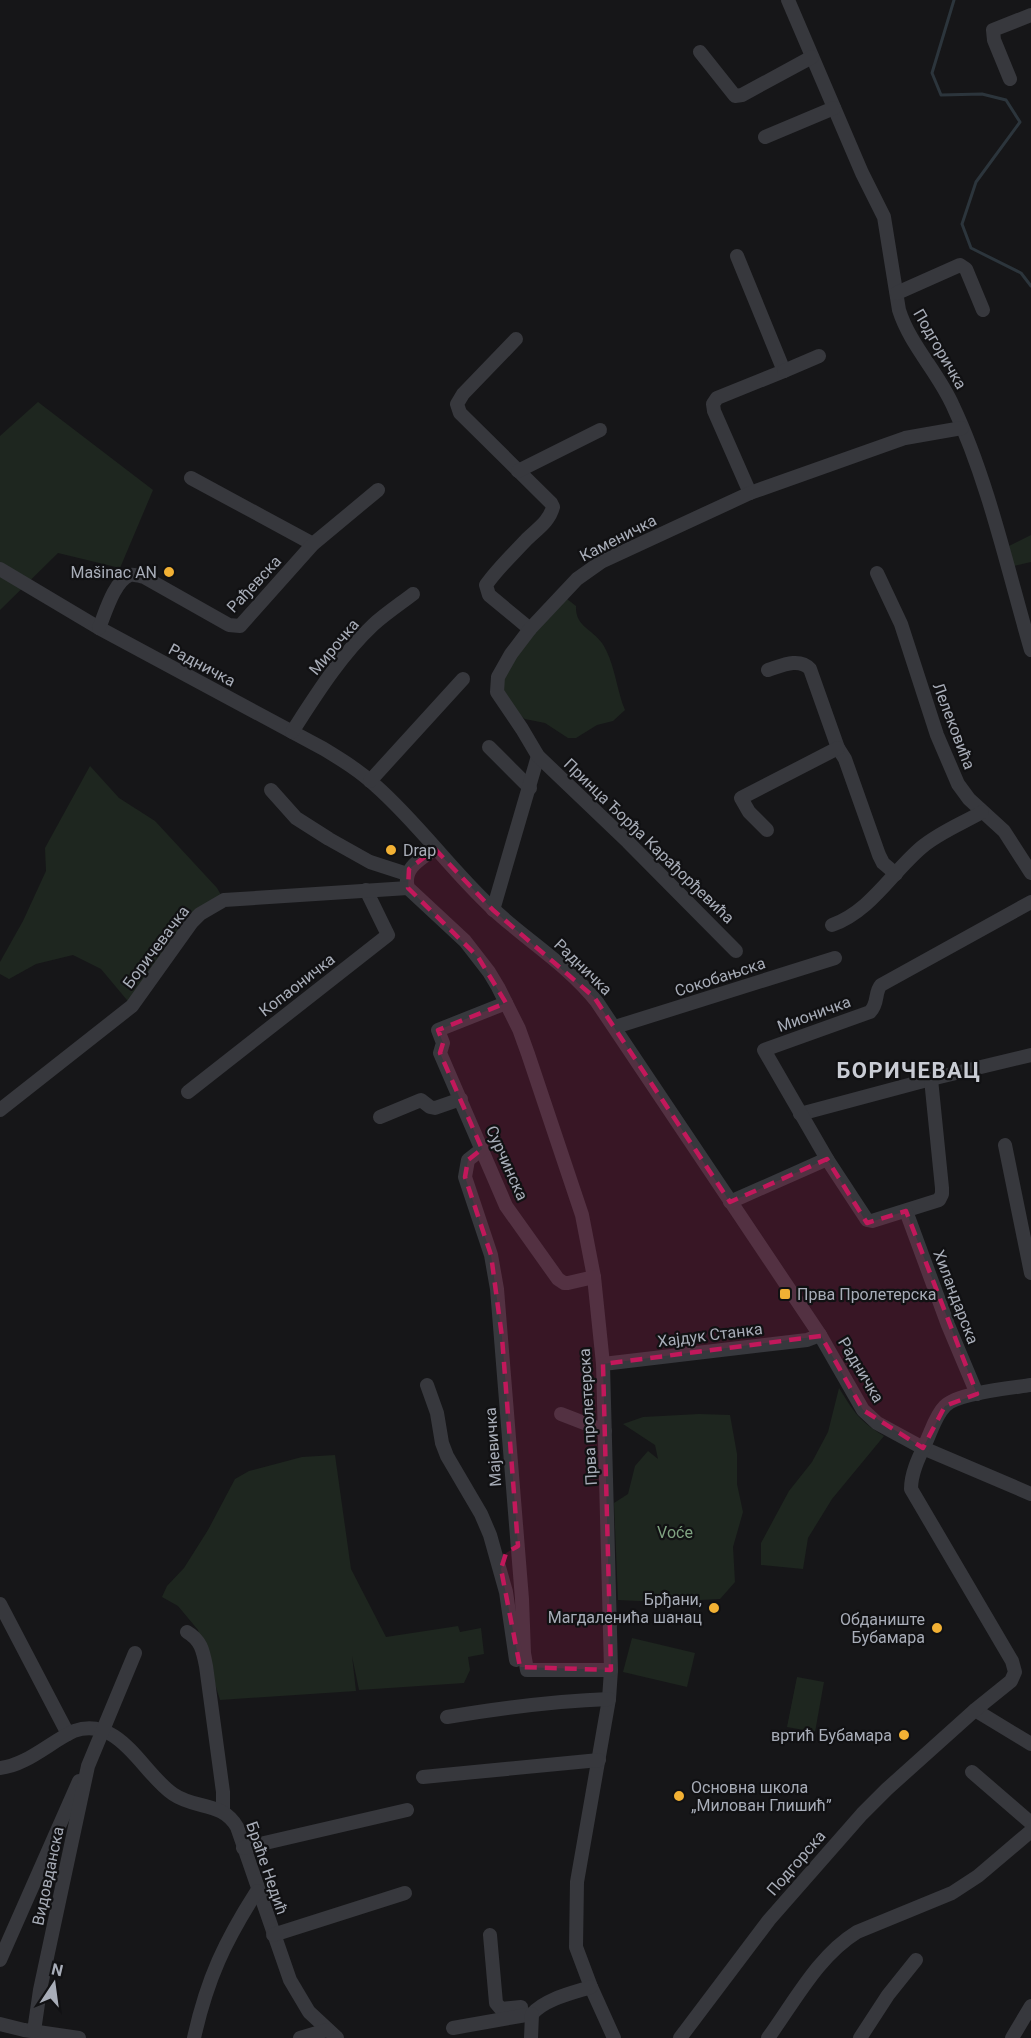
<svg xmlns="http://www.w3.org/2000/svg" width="1031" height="2038" font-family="Roboto,sans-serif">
<rect width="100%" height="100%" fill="#161618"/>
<g fill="#1e261f">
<polygon points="38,402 153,490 120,568 58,553 0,610 0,436"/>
<polygon points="1031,535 1031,562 1014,566 1009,546"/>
<path d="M567,599L576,606C575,626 592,629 602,643C615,663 616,688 625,710L613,721L597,725L576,738H568L545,723L525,719L516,712L503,691L502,679L538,625Z"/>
<polygon points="90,766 119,798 155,821 217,888 224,900 210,908 132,1006 101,969 73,955 36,964 9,979 0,974 0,962 23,921 46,871 45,848"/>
<path d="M839,1388C854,1412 859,1421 884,1436L832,1499L808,1538L803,1569L761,1565V1543L789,1491L812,1462L828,1432Z"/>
<polygon points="699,1414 730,1415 737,1454 737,1484 743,1512 733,1547 735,1582 720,1599 661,1602 618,1600 614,1503 628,1494 635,1466 648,1451 658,1459 655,1445 623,1424 643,1417"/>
<polygon points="335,1455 351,1569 386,1637 458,1626 460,1632 481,1628 484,1654 468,1657 470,1670 464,1683 359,1690 352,1656 356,1691 220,1700 198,1630 178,1606 162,1597 167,1586 184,1568 208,1530 235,1479 249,1471 302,1457"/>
<polygon points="632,1638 695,1653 687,1687 623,1672"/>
<polygon points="797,1677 824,1682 815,1732 787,1727"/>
</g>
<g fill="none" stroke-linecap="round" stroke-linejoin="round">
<polyline stroke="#2c353c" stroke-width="3" points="954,0 932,73 941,95 982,94 1006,100 1020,122 976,182 962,224 971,248 1021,273 1031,286"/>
<g stroke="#37383d" stroke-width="14">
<path d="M788,0L862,173L884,217L899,310C910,345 938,372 953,406C988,480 1008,571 1031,650"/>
<polyline points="700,52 735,96 742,95 812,57"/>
<polyline points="1010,79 994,40 993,30 1031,15"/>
<polyline points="765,137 834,108"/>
<polyline points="737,256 784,371 717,398 713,404 714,411 750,493"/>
<polyline points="897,293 960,265 966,269 983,310"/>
<path d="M516,339L463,394L457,404L460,413L551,503L553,507C549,522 537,529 527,539C513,554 497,569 486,585L489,595L530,629"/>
<polyline points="784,371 819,356"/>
<polyline points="518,471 600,430"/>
<polyline points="191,478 313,544"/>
<path d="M0,569L99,628L324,749C342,760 360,771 376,786C418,823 451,870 492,908C526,940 568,965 597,1002L820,1335L863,1410L877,1423L923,1448L1031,1494"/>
<polyline points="877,573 901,624 937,735 958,784 969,799 1004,831 1031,873"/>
<path d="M99,628C105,614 114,581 130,575C134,574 140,576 144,577L229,625L240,626L313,544L378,490"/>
<path d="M768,670C781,666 799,657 810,669L838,748L845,759L879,855L883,863L896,874"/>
<path d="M292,732C316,695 340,656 373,625C385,614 400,604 413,594"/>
<polyline points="489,747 530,788"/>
<polyline points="370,781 463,679"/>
<polyline points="271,790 296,818 329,839 370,862 407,874"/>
<polyline points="767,830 749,812 741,798 838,748"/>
<path d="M435,849C421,859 402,868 408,888L465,941L489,972L498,987L519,1029L528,1054L582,1215L594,1277L603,1364L611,1670L609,1699L577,1882L576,1947L591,1987L614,2038"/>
<polyline points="493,910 538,756"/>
<path d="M832,925C871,911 892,872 922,847C940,832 963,823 982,812"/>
<polyline points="736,951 628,842 538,756 522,729 497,692 498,677 511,654 530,629 577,579 601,562 750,493 905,438 962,428"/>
<polyline points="506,1003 438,1030 443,1043 440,1053 506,1206 558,1279 564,1283 568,1283 594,1277"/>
<polyline points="615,1027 835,958"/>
<polyline points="188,1092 388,935 366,890"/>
<polyline points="0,1110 132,1006 192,922 200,914 224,900 408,888"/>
<polyline points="800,1114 931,1079 1031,1055"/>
<polyline points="380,1117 421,1100 430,1107 435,1108 461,1099"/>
<polyline points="1005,1145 1031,1273"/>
<polyline points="482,1149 468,1160 465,1177 491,1255 497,1289 522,1599 524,1653 527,1670 611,1670"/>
<polyline points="827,1159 867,1220 872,1221 939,1200 942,1194 942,1188 931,1079"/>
<path d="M730,1202L827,1159L764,1050L870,1012C879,1003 874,993 881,985L1031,902"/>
<polyline points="906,1211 948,1325 977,1394"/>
<polyline points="603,1364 807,1340 820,1335"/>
<polyline points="427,1385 437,1413 442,1443 447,1456 481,1514 490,1535 506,1592 516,1660"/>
<polyline points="561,1414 605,1431"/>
<polyline points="0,1604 68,1734"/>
<path d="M187,1632C201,1640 203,1651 206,1666L223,1792V1812"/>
<polyline points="975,1710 1031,1744"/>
<path d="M447,1717C501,1708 554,1701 609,1699"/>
<path d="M0,1768C27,1765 50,1742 74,1731C120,1715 142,1773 173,1794C196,1810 222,1801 237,1827L290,1980L309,2012L337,2038"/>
<polyline points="972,1772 1031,1823"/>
<polyline points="423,1777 599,1760"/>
<polyline points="243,1848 407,1810"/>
<polyline points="273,1935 405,1893"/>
<polyline points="490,1935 496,2003 501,2009 521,2007"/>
<polyline points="0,1960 79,1781"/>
<polyline points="0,2024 24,2030 79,2038"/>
<path d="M453,2028L532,2014C545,1999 572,1993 591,1987"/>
<polyline points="34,2031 40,1990 88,1766 135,1653"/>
<path d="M194,2038C207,1979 225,1941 257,1891"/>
<polyline points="300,2038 327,2030"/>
<polyline points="531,2038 532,2014"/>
<path d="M680,2038L769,1920L862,1814L887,1789L975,1710L1011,1681L1015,1672L1012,1661L911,1489C911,1472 920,1455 927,1440C932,1429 936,1415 945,1406C957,1393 1012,1388 1031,1385"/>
<path d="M768,2038C795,2001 818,1956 857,1932L952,1893L978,1876L1031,1831"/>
<polyline points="860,2038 888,1995 916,1960"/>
<polyline points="1012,2038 1031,2006"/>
</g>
</g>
<path fill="#c2185b" fill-opacity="0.2" stroke="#c2185b" stroke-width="4.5" stroke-dasharray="12 8" stroke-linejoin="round" d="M435,849L493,910L594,997L730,1202L827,1159L867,1223L906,1211L977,1394L945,1406L923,1448L863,1410L821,1336L603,1364L611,1670L520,1667L501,1569L506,1553L518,1546L502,1337L491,1255L465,1177L468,1160L482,1149L440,1053L443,1043L438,1030L506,1003L478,957L408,888L409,869Z"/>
<g fill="#f2b134" stroke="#111113" stroke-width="2">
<circle cx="169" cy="572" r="6"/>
<circle cx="391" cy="850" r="6"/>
<rect x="779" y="1288" width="12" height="12" rx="3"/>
<circle cx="714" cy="1608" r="6"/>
<circle cx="937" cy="1628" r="6"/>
<circle cx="904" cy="1735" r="6"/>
<circle cx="679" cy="1796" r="6"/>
</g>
<g text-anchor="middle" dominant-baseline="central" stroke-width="4.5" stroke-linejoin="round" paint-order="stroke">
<g font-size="16" fill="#a8adb8" stroke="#111113">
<text transform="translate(940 349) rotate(60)">Подгоричка</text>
<text transform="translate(618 538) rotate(-27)">Каменичка</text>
<text transform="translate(254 584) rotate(-47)">Рађевска</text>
<text transform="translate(334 647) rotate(-50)">Мирочка</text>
<text transform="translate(202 665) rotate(28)">Радничка</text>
<text transform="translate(954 726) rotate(69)">Лелековића</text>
<text transform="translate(649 841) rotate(44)">Принца Ђорђа Карађорђевића</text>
<text transform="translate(156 947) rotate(-53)">Боричевачка</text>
<text transform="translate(583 967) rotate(44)">Радничка</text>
<text transform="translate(720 977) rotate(-18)">Сокобањска</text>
<text transform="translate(297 985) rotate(-38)">Копаоничка</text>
<text transform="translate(814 1014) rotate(-20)">Мионичка</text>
<text transform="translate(507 1163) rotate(66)">Сурчинска</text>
<text transform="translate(956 1297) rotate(69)">Хиландарска</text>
<text transform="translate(710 1335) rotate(-7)">Хајдук Станка</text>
<text transform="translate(861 1370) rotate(59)">Радничка</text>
<text transform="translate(588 1417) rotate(-93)">Прва пролетерска</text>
<text transform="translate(493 1447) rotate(-94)">Мајевичка</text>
<text transform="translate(796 1863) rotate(-49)">Подгорска</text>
<text transform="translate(267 1868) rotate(71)">Браће Недић</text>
<text transform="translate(48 1876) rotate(-78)">Видовданска</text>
</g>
<g font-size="16" fill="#a8adb8" stroke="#111113" text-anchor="end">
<text x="157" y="572">Mašinac AN</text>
<text x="403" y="850" text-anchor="start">Drap</text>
<text x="797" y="1294" text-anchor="start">Прва Пролетерска</text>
<text x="702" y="1599">Брђани,<tspan x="702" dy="18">Магдаленића шанац</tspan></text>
<text x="925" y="1619">Обданиште<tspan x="925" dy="18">Бубамара</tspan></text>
<text x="892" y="1735">вртић Бубамара</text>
<text x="691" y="1787" text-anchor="start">Основна школа<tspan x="691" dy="18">„Милован Глишић”</tspan></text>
</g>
<g font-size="16" fill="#7fa381" stroke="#111113">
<text x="675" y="1532">Voće</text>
</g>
<g font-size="22" font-weight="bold" letter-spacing="1.5" fill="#c9ccd4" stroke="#111113">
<text x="909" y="1070">БОРИЧЕВАЦ</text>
</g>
</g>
<g transform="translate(54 1984) rotate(13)" stroke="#111113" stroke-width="4.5" paint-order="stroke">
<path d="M0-4.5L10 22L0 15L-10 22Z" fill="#a8adb8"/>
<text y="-9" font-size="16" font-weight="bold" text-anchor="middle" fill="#a8adb8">N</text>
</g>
</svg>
